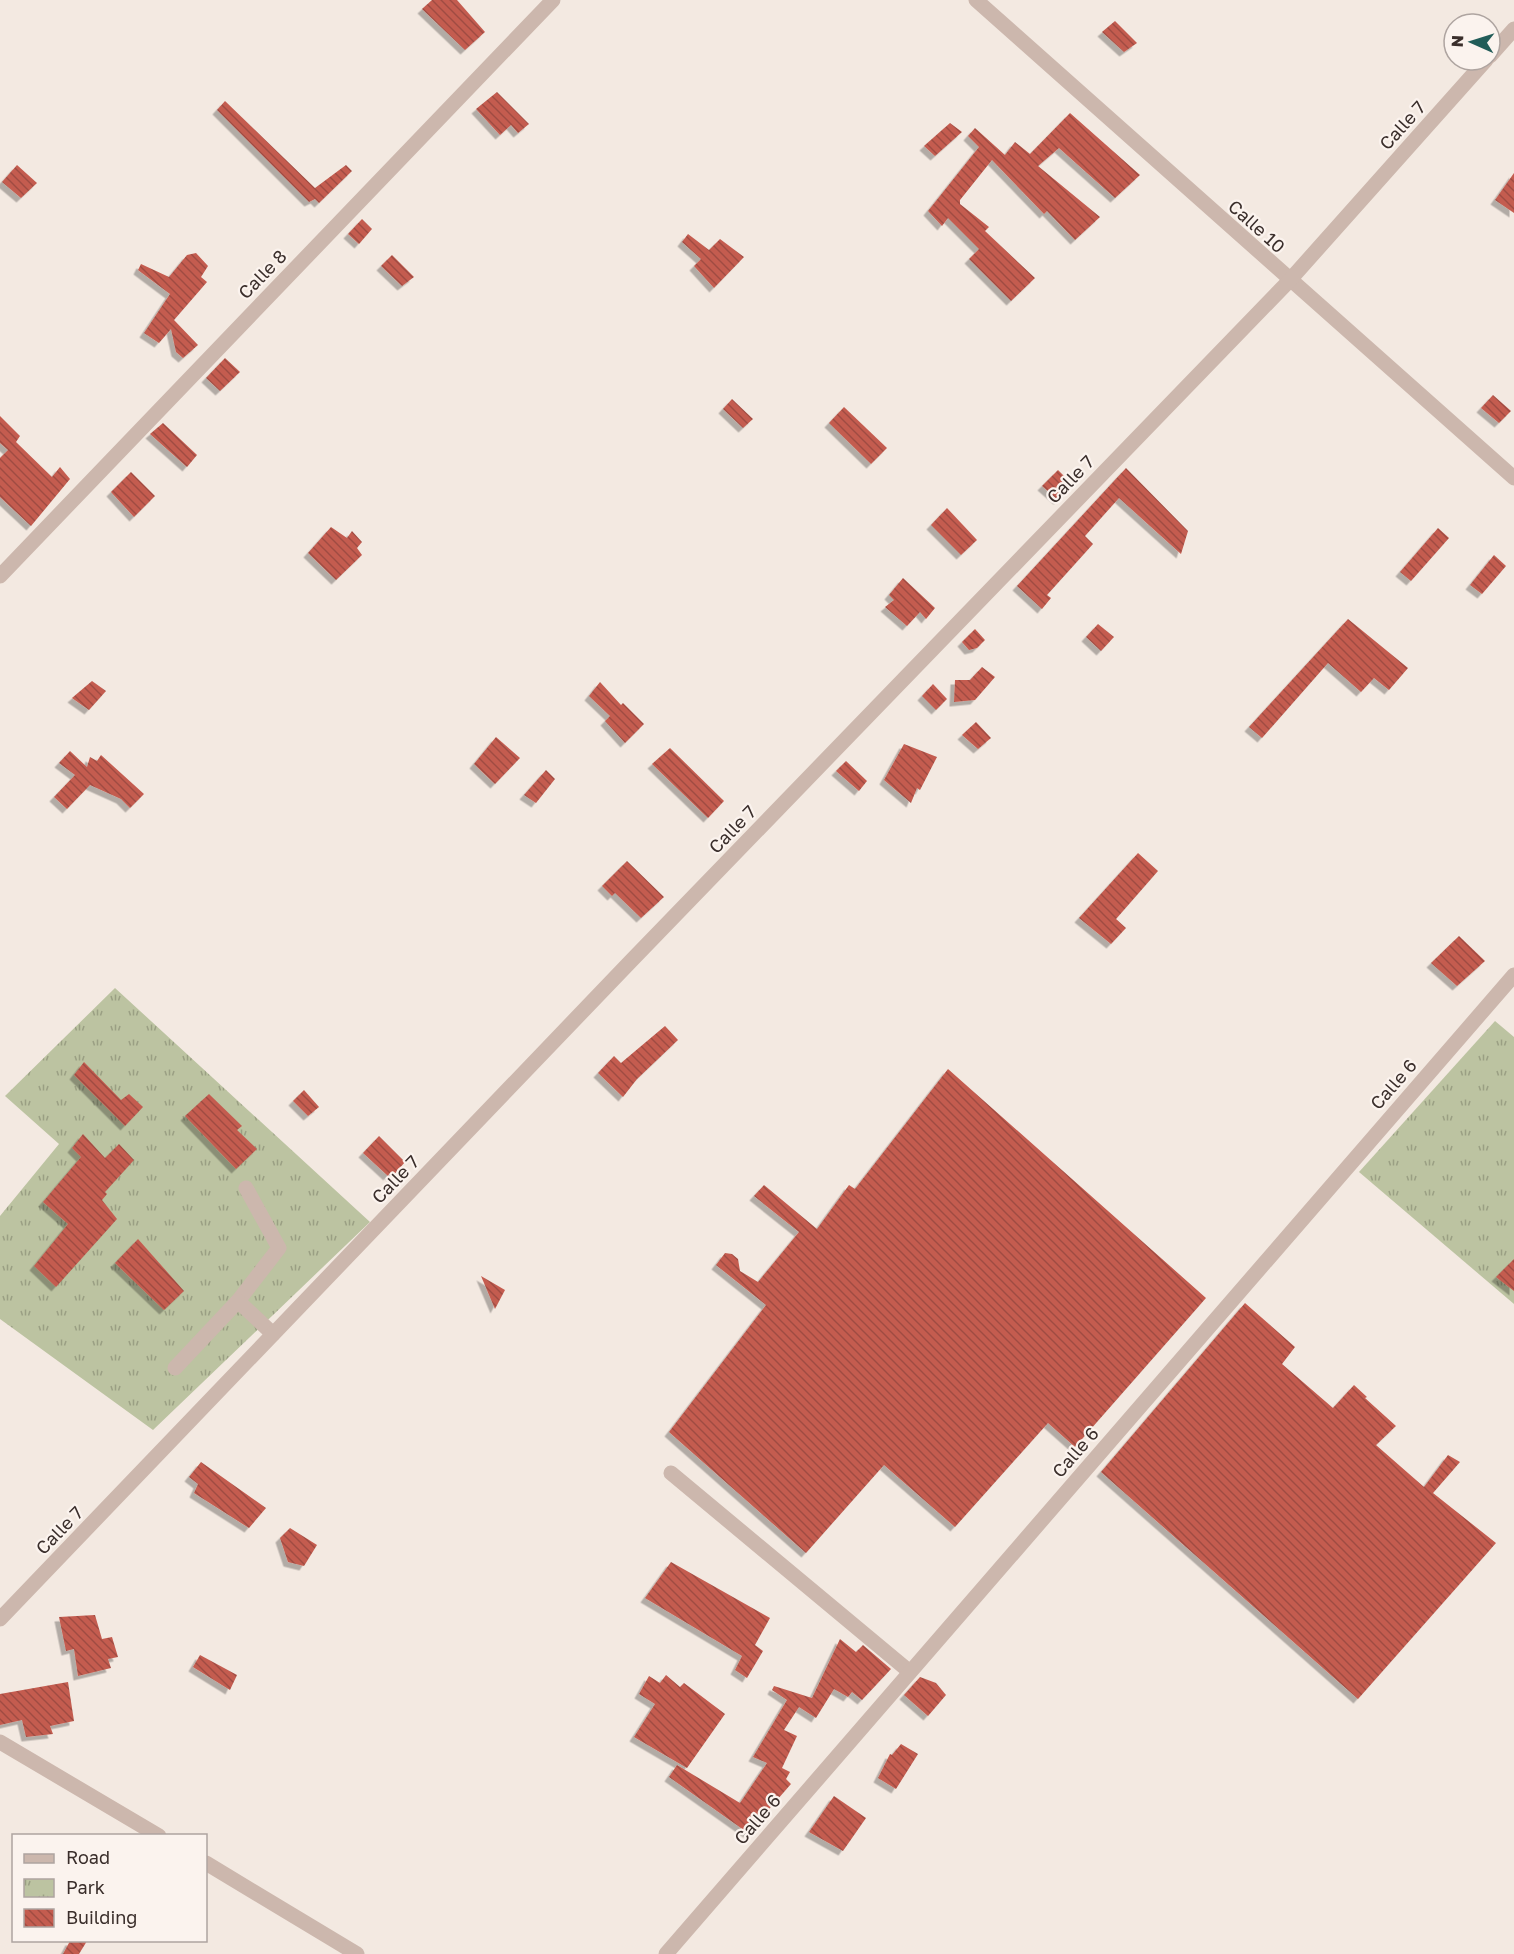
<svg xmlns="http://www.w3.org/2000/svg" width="1514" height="1954" font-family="'Golos Text',sans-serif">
<defs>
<pattern id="park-tufts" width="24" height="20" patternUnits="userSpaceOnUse" patternTransform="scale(1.5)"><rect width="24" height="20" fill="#bcc3a1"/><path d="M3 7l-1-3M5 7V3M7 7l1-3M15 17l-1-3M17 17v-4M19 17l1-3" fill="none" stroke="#9a9f83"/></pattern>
<pattern id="building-back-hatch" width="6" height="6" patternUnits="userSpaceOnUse" patternTransform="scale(1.5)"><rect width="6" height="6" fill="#c45c4f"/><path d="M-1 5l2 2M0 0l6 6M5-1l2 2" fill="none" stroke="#a04c42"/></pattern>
<filter id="shadow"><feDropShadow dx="-4.5" dy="4.5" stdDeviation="0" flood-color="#0004"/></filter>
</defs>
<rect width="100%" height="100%" fill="#f3e9e1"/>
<g fill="url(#park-tufts)">
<polygon points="115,988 370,1222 153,1430 0,1319 0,1216 59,1144 5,1096"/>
<polygon points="1495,1021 1514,1037 1514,1304 1359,1172"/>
</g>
<g fill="url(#building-back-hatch)" filter="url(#shadow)">
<polygon points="432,0 457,0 485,32 465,50 422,9"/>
<polygon points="1115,21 1137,43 1124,52 1102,32"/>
<polygon points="497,92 529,124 518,133 511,125 500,135 476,109"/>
<polygon points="225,101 315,188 346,165 352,171 319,203 315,199 309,202 217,110"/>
<polygon points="1070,113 1140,175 1115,198 1059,148 1038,166 1100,217 1075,240 1047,211 1044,214 992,160 960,200 960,204 989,227 985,231 1035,278 1011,301 969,259 979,249 948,218 942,226 928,211 979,147 968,136 975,128 1005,155 1015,142 1030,154"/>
<polygon points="950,123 962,132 935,156 924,146"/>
<polygon points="17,165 37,183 21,198 2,182"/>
<polygon points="1514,173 1514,213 1495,200"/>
<polygon points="362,219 372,229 359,244 348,234"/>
<polygon points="688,234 709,250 720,239 744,257 714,288 694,266 701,259 682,242"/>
<polygon points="196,253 208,266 201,277 207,282 174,320 198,345 183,358 176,352 171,329 159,343 144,333 170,294 138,270 141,264 169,277 187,255"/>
<polygon points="392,255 414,277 402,286 381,266"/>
<polygon points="225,358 240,372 220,391 206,378"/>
<polygon points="1493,395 1511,411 1499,423 1481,408"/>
<polygon points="732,399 753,419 743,428 723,409"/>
<polygon points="844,407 887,448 871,464 829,423"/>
<polygon points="0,416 20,436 16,442 52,477 60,467 70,479 31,526 0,497 0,458 8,450 0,443"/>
<polygon points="163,423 197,455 187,467 150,434"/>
<polygon points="1126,468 1188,531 1181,554 1119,498 1085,536 1093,544 1047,595 1051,598 1042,609 1017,586"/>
<polygon points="1058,470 1073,485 1058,500 1042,486"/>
<polygon points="131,472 155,496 134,517 111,492"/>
<polygon points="947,508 977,540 961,555 931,525"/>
<polygon points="331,527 347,538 352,531 362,542 357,548 362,555 336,580 308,553"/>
<polygon points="1438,528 1449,538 1411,581 1400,572"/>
<polygon points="1494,555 1506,566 1482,594 1470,585"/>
<polygon points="903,578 935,608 926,619 920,612 907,626 885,607 894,600 889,595"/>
<polygon points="1348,619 1408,668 1389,690 1374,678 1361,692 1328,663 1262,738 1249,727"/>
<polygon points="1098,624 1114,637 1101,651 1086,637"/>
<polygon points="975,629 985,640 977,648 969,650 962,642"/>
<polygon points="982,667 995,677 975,700 954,702 955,680 970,680"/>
<polygon points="92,681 106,691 89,710 72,698"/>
<polygon points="600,682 621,705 623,703 644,724 625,743 605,721 610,716 589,696"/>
<polygon points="933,684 947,699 936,710 922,696"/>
<polygon points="976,722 991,738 978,749 962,735"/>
<polygon points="496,737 520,758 495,784 474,764"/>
<polygon points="904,744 937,757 920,790 917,788 911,803 884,780"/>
<polygon points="670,748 724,801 708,818 652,764"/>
<polygon points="70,751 87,767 90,757 97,761 101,755 144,794 130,808 121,799 90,785 67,809 54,797 75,775 59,763"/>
<polygon points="846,761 867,781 859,791 836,771"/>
<polygon points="546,770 555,779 536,803 524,795"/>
<polygon points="1138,853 1158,871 1116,919 1126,928 1111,944 1079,918"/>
<polygon points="627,861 664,897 641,918 615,893 612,896 602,886"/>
<polygon points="1459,936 1485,961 1457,986 1431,963"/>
<polygon points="665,1026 678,1040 637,1079 623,1097 598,1073 614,1056 621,1063"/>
<polygon points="84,1062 121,1100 129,1094 143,1107 125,1126 74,1075"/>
<polygon points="948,1069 1206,1298 1075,1447 1048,1423 955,1527 884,1465 806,1553 669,1432 766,1305 716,1265 725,1253 732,1254 738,1259 740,1271 758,1282 799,1232 754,1196 764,1185 817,1229 849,1185 855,1189"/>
<polygon points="304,1090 319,1107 308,1116 293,1101"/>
<polygon points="209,1094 242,1126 237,1130 257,1149 236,1169 185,1116"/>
<polygon points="83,1134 105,1158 119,1144 134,1160 105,1192 107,1194 102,1200 117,1219 56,1287 34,1266 68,1224 43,1202 81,1157 72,1148"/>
<polygon points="379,1136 405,1162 392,1177 389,1174 388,1176 363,1153"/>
<polygon points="138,1239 184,1291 164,1310 115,1263"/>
<polygon points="1514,1259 1514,1291 1496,1277"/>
<polygon points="481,1276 505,1290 495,1309"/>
<polygon points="1245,1303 1295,1347 1282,1364 1333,1408 1354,1385 1367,1397 1365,1398 1396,1426 1376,1445 1424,1487 1448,1455 1460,1462 1433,1493 1496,1543 1358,1699 1101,1472"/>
<polygon points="201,1462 266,1508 249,1528 194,1493 198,1484 189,1477"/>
<polygon points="290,1528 317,1545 304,1566 288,1562 280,1538"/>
<polygon points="671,1562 770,1618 755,1645 763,1651 747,1678 735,1670 742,1656 645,1598"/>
<polygon points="95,1615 102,1639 112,1637 118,1657 108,1659 111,1668 78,1676 74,1649 66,1651 59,1617"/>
<polygon points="840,1639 856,1652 863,1645 891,1669 862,1700 852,1692 848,1697 834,1689 816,1718 799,1707 784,1730 797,1736 782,1768 790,1772 786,1779 791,1784 748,1833 669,1777 677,1765 740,1803 767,1763 753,1757 787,1700 772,1690 774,1686 812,1698"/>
<polygon points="200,1655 237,1675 230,1690 193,1667"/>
<polygon points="666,1675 680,1687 684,1683 725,1714 687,1768 634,1737 655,1704 639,1694 649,1676 660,1683"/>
<polygon points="920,1677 936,1683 946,1695 928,1716 904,1695"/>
<polygon points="68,1682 74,1721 50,1726 53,1734 26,1737 22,1720 0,1725 0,1694"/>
<polygon points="901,1744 918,1754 896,1789 878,1778 890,1754 892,1755"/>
<polygon points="834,1796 866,1818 843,1851 809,1832"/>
<polygon points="70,1941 87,1941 79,1954 63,1954"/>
</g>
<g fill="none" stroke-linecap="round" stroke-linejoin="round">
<g stroke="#ccb7ad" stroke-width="15">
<polyline points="976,0 1514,478"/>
<polyline points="1490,56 1514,29"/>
<polyline points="0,576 553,0"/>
<polyline points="238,1301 279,1248 246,1188"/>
<polyline points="175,1368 238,1301 273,1334"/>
<polyline points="671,1473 910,1672"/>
<polyline points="0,1619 630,962 1289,281 1486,60"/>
<polyline points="0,1742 159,1836"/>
<polyline points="206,1863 357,1954"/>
<polyline points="666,1954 1514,975"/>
</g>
</g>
<g text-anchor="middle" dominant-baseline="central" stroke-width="4.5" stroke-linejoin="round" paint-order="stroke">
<g font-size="18" fill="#3a2e2b" stroke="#fbf3ee">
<text transform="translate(1402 125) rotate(-48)">Calle 7</text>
<text transform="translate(1257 226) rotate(42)">Calle 10</text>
<text transform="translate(262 274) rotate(-46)">Calle 8</text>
<text transform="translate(1070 479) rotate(-46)">Calle 7</text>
<text transform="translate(732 829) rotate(-46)">Calle 7</text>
<text transform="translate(1393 1084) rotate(-49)">Calle 6</text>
<text transform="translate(395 1179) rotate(-46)">Calle 7</text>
<text transform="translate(1075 1452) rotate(-49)">Calle 6</text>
<text transform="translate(59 1530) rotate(-46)">Calle 7</text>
<text transform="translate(757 1819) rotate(-49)">Calle 6</text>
</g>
</g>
<rect x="12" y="1834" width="195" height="108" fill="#fbf3ee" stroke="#aea4a0" stroke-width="1.5"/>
<rect x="24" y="1854" width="30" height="9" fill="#ccb7ad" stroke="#aea4a0" stroke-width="1.5"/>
<text x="66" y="1864" font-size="18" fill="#3a2e2b">Road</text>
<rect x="24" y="1879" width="30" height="18" fill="url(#park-tufts)" stroke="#aea4a0" stroke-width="1.5"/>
<text x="66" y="1894" font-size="18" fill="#3a2e2b">Park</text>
<rect x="24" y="1909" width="30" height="18" fill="url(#building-back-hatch)" stroke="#aea4a0" stroke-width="1.5"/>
<text x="66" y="1924" font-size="18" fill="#3a2e2b">Building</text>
<g transform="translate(1472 42) rotate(273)"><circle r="28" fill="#fbf3ee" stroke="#aea4a0" stroke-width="1.5"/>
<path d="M0-4.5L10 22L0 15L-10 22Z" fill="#215c58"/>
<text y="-9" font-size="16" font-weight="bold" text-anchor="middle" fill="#3a2e2b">N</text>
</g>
</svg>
